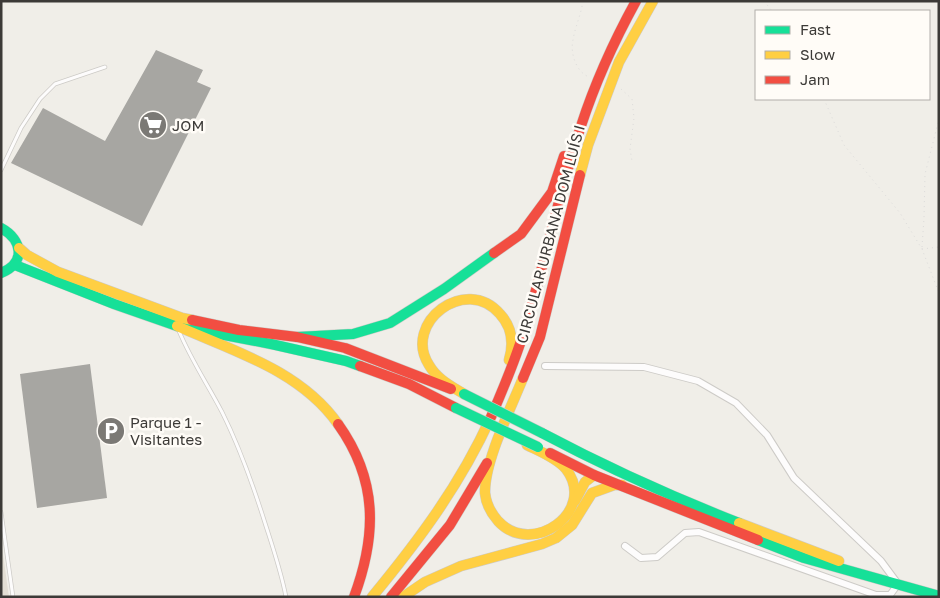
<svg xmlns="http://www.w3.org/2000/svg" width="940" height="598" font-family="'Golos Text',sans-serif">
<rect width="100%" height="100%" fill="#f0eee8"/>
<polygon fill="#e3ded4" points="1,540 9,597 1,597"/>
<g fill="#a7a6a2">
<polygon points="156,50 203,70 197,82 211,88 142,226 11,163 43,108 105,141"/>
<polygon points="90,364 107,498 37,508 20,374"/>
</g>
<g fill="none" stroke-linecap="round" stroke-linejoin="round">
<defs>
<g id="lane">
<polyline points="1,170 21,128 40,99 55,84 105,67"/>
<path d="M179,331C191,360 208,385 222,412C240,448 253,485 265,523C273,548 281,571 286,597"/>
<polyline points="1,512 13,597"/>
</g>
<polyline id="street" points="545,366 644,367 698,381 736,403 767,435 794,478 881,561 898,584 890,595 876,595 699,532 685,533 657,557 641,558 625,546"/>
<g id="fast">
<path d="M1,228C23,240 26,263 1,273"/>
<polyline points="15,265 114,304 177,326 271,344 346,361 360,366"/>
<polyline points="297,337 353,334 390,323 444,289 494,253"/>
<path d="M542,433C608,468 670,496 739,523"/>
<polyline points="758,540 804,558 939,596"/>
</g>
<g id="slow">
<polyline points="580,175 588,145 619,62 653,1"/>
<polyline points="19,248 27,255 58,272 182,318 192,320"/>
<path d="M177,326C234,351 301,371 338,424"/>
<path d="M523,378C511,408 484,462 485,493C486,504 491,513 498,521C532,558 598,511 566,469C557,458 539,451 527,445"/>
<path d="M464,394C451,386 437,379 429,365C402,323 466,274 500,314C512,327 514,343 509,360"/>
<polyline points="575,501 585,482 594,475"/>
<polyline points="739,523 839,561"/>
<path d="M372,597C419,540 460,485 491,417"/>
<polyline points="403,597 425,582 461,566 542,544 556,538 572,525 592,493 614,485 622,485"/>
</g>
<g id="jam">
<polyline points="494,253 521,234 552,192 564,156"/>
<polyline points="192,320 239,330 297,337 345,348 451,389"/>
<polyline points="360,366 409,384 456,408"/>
<polyline points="523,378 540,337 580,175"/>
<path d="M491,417C504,387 517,356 526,325C546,259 559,191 581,126C595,83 614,41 636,1"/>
<path d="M338,424C378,480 377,535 354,597"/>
<polyline points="550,453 594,475 758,540"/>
<polyline points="391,597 450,525 487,463"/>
</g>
</defs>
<use href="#lane" stroke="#cdcbc7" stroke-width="4.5"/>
<use href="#street" stroke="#cdcbc7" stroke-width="8"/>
<use href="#fast" stroke="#cdcbc7" stroke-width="11"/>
<use href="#slow" stroke="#cdcbc7" stroke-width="11"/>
<use href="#jam" stroke="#cdcbc7" stroke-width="11"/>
<g stroke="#dcdbda" stroke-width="1" stroke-dasharray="1 4" stroke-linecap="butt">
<path d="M583,1C581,15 575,27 573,40C570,53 576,72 589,77"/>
<polyline points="764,1 772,11"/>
<polyline points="621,89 632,99 634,118 630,149 632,161"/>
<polyline points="824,99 844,145 900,213 922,249 939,293"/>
<polyline points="922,247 924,218 925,174 939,119"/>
<polyline points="922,249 939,247"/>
</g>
<use href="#lane" stroke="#fdfcfc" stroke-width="3"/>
<use href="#street" stroke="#fdfcfc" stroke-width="6"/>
<use href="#fast" stroke="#16e098" stroke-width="10"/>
<use href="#slow" stroke="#ffcf43" stroke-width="10"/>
<use href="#jam" stroke="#f24e42" stroke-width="10"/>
<defs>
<g id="fast-bridge">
<polyline points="464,394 542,433"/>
<polyline points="456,408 538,447"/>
</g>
</defs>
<use href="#fast-bridge" stroke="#cdcbc7" stroke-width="11" stroke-linecap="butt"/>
<use href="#fast-bridge" stroke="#16e098" stroke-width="10"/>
</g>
<defs>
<symbol id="supermarket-disc" viewBox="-11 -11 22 22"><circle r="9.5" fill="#7b7975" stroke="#fffcf7"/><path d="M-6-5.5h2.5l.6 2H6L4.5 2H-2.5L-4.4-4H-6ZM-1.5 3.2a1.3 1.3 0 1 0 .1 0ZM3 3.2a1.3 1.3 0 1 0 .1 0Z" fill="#fff"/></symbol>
<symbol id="parking-disc" viewBox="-11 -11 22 22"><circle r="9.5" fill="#7b7975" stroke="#fffcf7"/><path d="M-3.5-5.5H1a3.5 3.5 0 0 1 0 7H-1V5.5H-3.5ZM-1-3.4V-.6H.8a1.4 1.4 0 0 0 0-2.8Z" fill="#fff"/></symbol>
</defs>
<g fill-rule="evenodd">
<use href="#supermarket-disc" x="137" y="109" width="32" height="32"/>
<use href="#parking-disc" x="95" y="415" width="32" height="32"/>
</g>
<g text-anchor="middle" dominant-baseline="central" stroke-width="5" stroke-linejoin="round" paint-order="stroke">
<g font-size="15" fill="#3c3a37" stroke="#fffcf7" text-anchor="start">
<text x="172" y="125">JOM</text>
<text x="130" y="422">Parque 1 -<tspan x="130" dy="17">Visitantes</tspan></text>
</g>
<g font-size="15" fill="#3c3a37" stroke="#fffcf7">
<text transform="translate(550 234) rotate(-75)">CIRCULAR URBANA DOM LUÍS I</text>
</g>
</g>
<rect width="940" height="598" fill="none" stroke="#3c3a37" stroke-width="5"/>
<rect x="755" y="10" width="175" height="90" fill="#fffcf7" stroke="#b1aeaa"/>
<rect x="765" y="26" width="25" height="8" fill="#16e098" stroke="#b1aeaa"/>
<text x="800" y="35" font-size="15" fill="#3c3a37">Fast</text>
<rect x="765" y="51" width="25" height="8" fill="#ffcf43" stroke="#b1aeaa"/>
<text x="800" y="60" font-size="15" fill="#3c3a37">Slow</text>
<rect x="765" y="76" width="25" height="8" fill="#f24e42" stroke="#b1aeaa"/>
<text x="800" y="85" font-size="15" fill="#3c3a37">Jam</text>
</svg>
